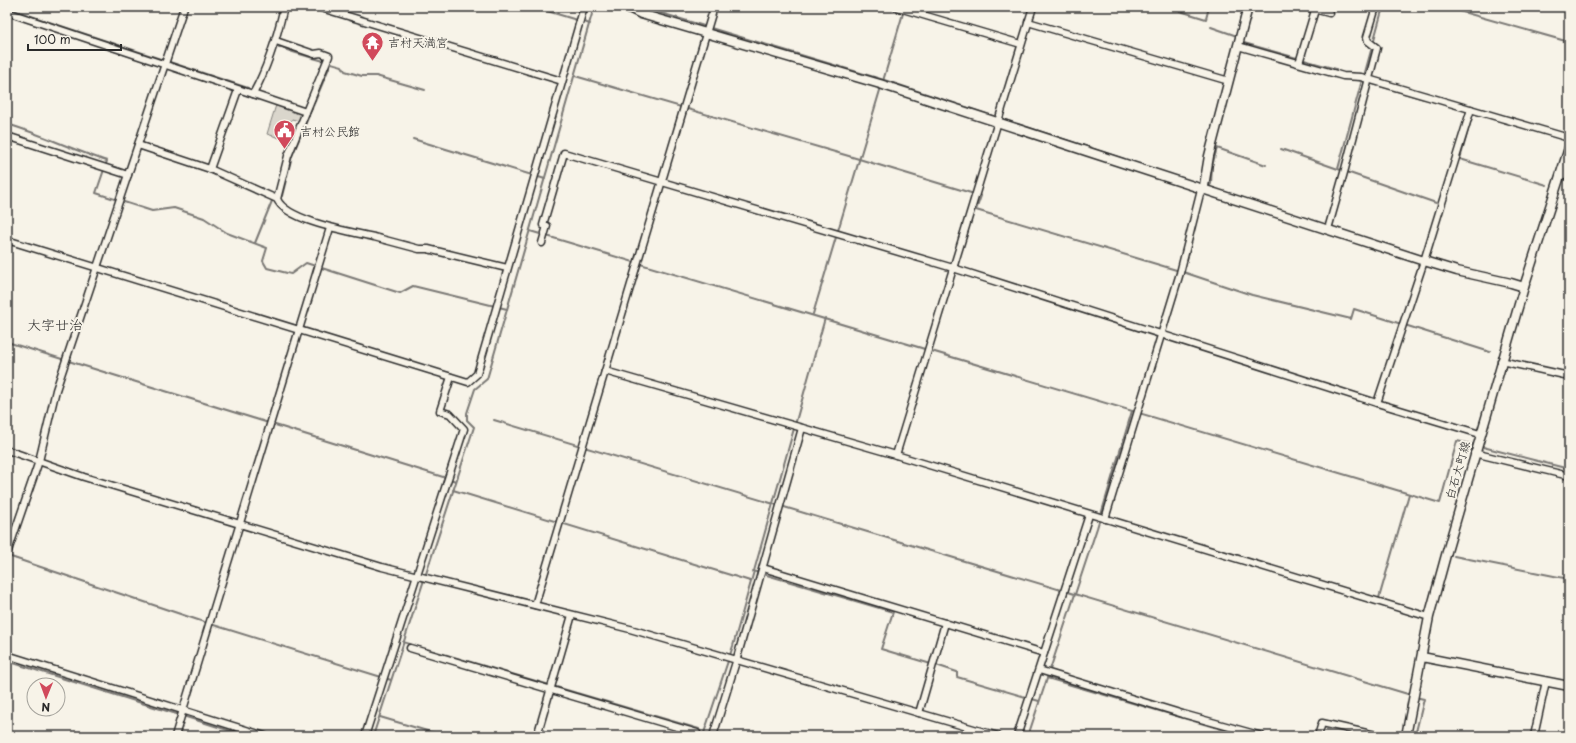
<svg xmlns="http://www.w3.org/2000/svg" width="1576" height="743" font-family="'Playpen Sans','Klee One',sans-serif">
<rect width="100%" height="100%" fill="#f7f3e8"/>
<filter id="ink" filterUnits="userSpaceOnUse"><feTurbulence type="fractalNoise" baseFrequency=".025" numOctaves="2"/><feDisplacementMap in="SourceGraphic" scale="8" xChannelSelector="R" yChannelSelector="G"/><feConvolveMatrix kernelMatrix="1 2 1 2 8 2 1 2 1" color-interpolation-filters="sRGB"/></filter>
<g filter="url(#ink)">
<polygon fill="#dad6cc" stroke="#82807c" points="276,105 303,114 299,121 292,119 283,139 267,134"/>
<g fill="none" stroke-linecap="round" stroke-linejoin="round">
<g stroke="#7a7874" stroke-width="2">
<polyline points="534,7 590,24"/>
<polyline points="641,7 884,80 1124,159"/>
<polyline points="1167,7 1206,19 1209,7"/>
<polyline points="1445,7 1569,42"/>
<polyline points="7,8 248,88"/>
<polyline points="1211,27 1237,36"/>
<polyline points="1242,41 1244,43 1336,69 1334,77 1345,79"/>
<path d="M279,47C300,55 321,60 342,66L345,71L362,76H376L425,90"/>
<polyline points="575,76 859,159 981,196 976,210 1183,272 1252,295 1351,319 1354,309 1490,352"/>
<polyline points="1364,76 1383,7"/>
<polyline points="1355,79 1424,99"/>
<polyline points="1362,80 1338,169 1436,203"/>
<polyline points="883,81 904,10"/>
<polyline points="1473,113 1460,159 1547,185"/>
<path d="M7,124C41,134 73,150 107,161L96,193L152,211L174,208L204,218L227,233L267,248L263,261L267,268L291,274L306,263L400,293L413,286L507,309"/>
<polyline points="413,139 545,179"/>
<polyline points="1281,149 1338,169"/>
<polyline points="1210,185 1211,184 1212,166 1217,148 1266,165"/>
<polyline points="282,196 292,156 331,63"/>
<polyline points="530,231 1440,503 1457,441 1475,445"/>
<polyline points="255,243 272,201"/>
<polyline points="813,314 881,87"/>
<polyline points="7,342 456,481"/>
<polyline points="494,420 1411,695"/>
<polyline points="1479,446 1569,469"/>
<polyline points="453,490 750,581"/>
<polyline points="8,556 204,622 391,680"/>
<polyline points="1454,556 1569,579"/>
<polyline points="753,571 893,612 881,649 931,664"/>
<polyline points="1379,598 1409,494"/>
<polyline points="403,642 699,729"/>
<polyline points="7,661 247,736"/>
<polyline points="936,665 957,672 957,677 1039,701"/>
<polyline points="1047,678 1245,736"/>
<polyline points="380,717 444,736"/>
<polyline points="373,736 474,427 467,420 467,413 475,389 487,379 594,7"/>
<polyline points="703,736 733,646 825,318"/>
<polyline points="1028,736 1097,528 1132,411"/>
<polyline points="1415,736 1424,699 1415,697"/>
</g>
<defs>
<g id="street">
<polyline points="318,7 562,81"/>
<polyline points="896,7 1021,44"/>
<polyline points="1306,7 1329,13"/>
<path d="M7,12L253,94C268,67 277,37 284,7"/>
<polyline points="1028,22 1229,81"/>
<polyline points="276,41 314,54 321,53 329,56 306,112"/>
<polyline points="1238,46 1343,76 1361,77 1569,138"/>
<polyline points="1299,63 1315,10"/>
<polyline points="253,94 306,112 288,156 277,199"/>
<polyline points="7,136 128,175"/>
<path d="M138,145L210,169L277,199C286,221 352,232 374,237C389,241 404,245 419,249H428L507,268"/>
<polyline points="210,169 238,90"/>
<polyline points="1561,174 1569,176"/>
<polyline points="1328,229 1345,169 1377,48 1368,41 1367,37 1376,7"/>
<polyline points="7,240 468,382 477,374 584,7"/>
<polyline points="542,243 547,226 543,225 564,153 953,268 1377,403 1480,434"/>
<polyline points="1501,361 1569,376"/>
<polyline points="605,371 896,455 1429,617"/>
<polyline points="1377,403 1424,261 1471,109"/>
<polyline points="7,450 84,477 382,567 630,629 998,736"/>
<polyline points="1474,453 1569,476"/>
<polyline points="896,455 1033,7"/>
<polyline points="1105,519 1180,273 1201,190"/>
<polyline points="7,554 39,461 56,390 184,7"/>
<polyline points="763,568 1044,653"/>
<polyline points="535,605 714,7"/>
<polyline points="410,648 697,733"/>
<polyline points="7,655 265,736"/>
<polyline points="1039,670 1183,714 1262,736"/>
<polyline points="919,713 945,623"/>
<polyline points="175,736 330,228"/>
<polyline points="365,736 464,429 450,414 440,411 451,377"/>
<polyline points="537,736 572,615"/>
<polyline points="713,736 735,665 802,428"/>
<polyline points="1017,736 1089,515"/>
<polyline points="1318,736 1322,723 1380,736"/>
<polyline points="1534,736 1546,681"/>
</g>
<g id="secondary">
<polyline points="627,7 641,14 880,84 1424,261 1457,271 1511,283 1524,287"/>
<polyline points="1201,190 1204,186 1209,156 1248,7"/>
<polyline points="1422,657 1569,686"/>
<polyline points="1406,736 1429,617 1446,555 1524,287 1569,148"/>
</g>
</defs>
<use href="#street" stroke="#2b2b2b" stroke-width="9"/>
<use href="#secondary" stroke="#2b2b2b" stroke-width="11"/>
<use href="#street" stroke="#f7f3e8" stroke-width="6"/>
<use href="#secondary" stroke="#f7f3e8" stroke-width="8"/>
</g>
</g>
<defs>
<symbol id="temple-pin" viewBox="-11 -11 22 30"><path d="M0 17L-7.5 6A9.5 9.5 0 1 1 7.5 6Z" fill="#d1495b" stroke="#f7f3e8"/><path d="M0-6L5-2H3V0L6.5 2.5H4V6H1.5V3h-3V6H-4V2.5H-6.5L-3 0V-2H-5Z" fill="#fff"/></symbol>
<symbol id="civic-pin" viewBox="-11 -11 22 30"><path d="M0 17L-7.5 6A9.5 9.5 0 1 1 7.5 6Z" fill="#d1495b" stroke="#f7f3e8"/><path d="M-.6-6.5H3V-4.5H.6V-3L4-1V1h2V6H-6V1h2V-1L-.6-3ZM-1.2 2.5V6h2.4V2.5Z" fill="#fff"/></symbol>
</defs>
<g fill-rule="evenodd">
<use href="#temple-pin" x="360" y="30" width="25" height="34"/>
<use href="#civic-pin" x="272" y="118" width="25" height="34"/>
</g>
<g text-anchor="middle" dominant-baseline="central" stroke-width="4" stroke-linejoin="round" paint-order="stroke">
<g font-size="12" fill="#2b2b2b" stroke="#f7f3e8" text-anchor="start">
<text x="388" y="42">吉村天満宮</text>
<text x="300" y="131">吉村公民館</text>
</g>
<g font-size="12" fill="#2b2b2b" stroke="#f7f3e8">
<text transform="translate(1457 470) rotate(-74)">白石大町線</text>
</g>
<g font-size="14" fill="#2b2b2b" stroke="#f7f3e8">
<text x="55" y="324">大字廿治</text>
</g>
</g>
<rect width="1576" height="743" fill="none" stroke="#f7f3e8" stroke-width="24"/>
<rect x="12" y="12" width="1552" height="719" fill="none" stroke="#2b2b2b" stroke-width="1.5" filter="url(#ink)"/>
<g transform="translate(46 697) rotate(181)"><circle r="19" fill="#f7f3e8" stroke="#a5a39c"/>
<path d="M0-3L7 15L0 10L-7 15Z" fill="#d1495b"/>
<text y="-6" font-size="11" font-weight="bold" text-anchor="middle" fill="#2b2b2b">N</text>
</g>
<path d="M28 44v6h93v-6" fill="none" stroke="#2b2b2b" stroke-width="2"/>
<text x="34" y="44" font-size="12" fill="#2b2b2b" stroke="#f7f3e8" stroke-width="3" paint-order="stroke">100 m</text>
</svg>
